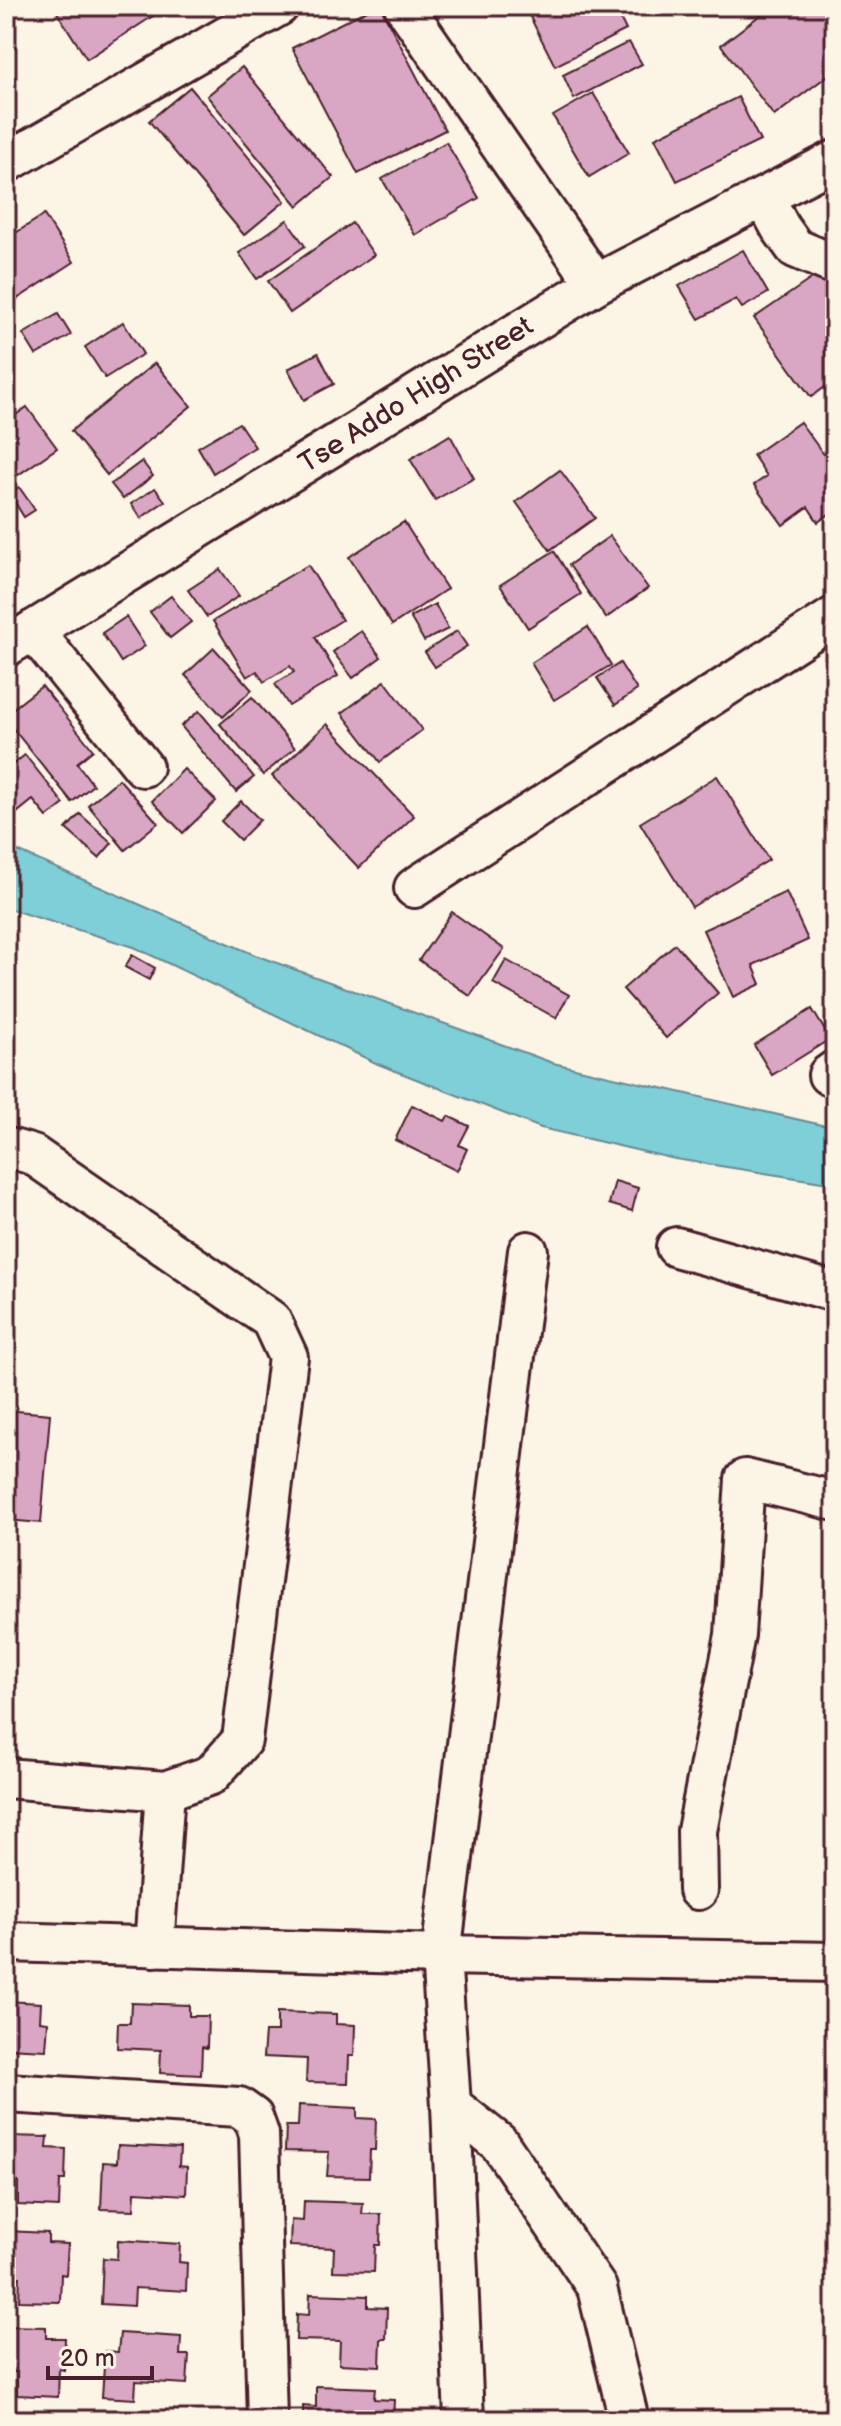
<svg xmlns="http://www.w3.org/2000/svg" width="841" height="2426" font-family="'Balsamiq Sans',sans-serif">
<rect width="100%" height="100%" fill="#fcf5e5"/>
<filter id="ink" filterUnits="userSpaceOnUse"><feTurbulence type="fractalNoise" baseFrequency=".0125" numOctaves="2"/><feDisplacementMap in="SourceGraphic" scale="16" xChannelSelector="R" yChannelSelector="G"/><feConvolveMatrix kernelMatrix="1 2 1 2 8 2 1 2 1" color-interpolation-filters="sRGB"/></filter>
<g filter="url(#ink)">
<polygon fill="#7ecfd7" stroke="#698992" stroke-width="2" points="6,846 255,955 553,1063 835,1128 835,1184 675,1159 541,1128 378,1064 134,947 6,908"/>
<g fill="#d9a7c4" stroke="#4a1f2b" stroke-width="2">
<polygon points="53,6 147,6 153,16 87,59"/>
<polygon points="375,6 380,6 445,130 358,174 292,48"/>
<polygon points="527,6 614,6 626,30 555,66 525,7"/>
<polygon points="772,6 820,6 835,25 835,70 774,116 721,45"/>
<polygon points="629,42 642,64 574,99 563,75"/>
<polygon points="242,67 333,177 298,206 207,96"/>
<polygon points="190,87 285,201 244,235 149,121"/>
<polygon points="593,93 629,153 589,177 553,116"/>
<polygon points="738,97 760,141 677,181 655,138"/>
<polygon points="446,142 479,198 415,235 382,179"/>
<polygon points="44,215 74,262 14,301 6,288 6,239"/>
<polygon points="287,220 305,246 257,279 239,253"/>
<polygon points="352,223 374,255 290,313 268,281"/>
<polygon points="743,250 768,293 742,308 736,299 699,319 679,286"/>
<polygon points="824,270 835,285 835,380 811,397 754,318"/>
<polygon points="58,314 71,335 36,355 23,334"/>
<polygon points="123,322 143,354 105,378 85,347"/>
<polygon points="318,353 334,384 304,400 288,369"/>
<polygon points="155,363 191,406 107,475 71,431"/>
<polygon points="27,407 57,448 18,475 6,458 6,422"/>
<polygon points="800,422 835,470 835,510 818,522 808,507 783,525 754,485 767,476 753,455"/>
<polygon points="239,423 255,447 213,473 198,447"/>
<polygon points="450,435 474,478 435,500 410,459"/>
<polygon points="142,461 153,476 123,499 111,484"/>
<polygon points="560,470 595,518 550,550 516,502"/>
<polygon points="19,487 35,510 24,517 9,493"/>
<polygon points="155,488 165,501 141,518 131,504"/>
<polygon points="404,522 447,589 392,625 349,557"/>
<polygon points="610,536 648,588 606,618 569,565"/>
<polygon points="554,551 581,594 528,628 500,585"/>
<polygon points="308,565 342,620 315,637 338,676 289,706 275,684 294,672 290,666 264,682 257,671 247,677 213,621"/>
<polygon points="220,569 239,596 207,617 188,590"/>
<polygon points="171,596 191,622 170,638 150,612"/>
<polygon points="435,604 448,629 424,641 410,617"/>
<polygon points="126,617 145,646 121,662 102,633"/>
<polygon points="588,627 611,665 554,700 531,663"/>
<polygon points="361,631 381,657 353,678 333,652"/>
<polygon points="457,631 467,646 435,667 425,652"/>
<polygon points="214,648 252,690 223,717 185,675"/>
<polygon points="620,663 637,690 615,705 597,678"/>
<polygon points="385,681 422,730 380,762 342,713"/>
<polygon points="42,686 93,750 77,763 93,785 72,802 6,720 6,714"/>
<polygon points="252,697 295,748 263,775 220,724"/>
<polygon points="199,711 254,777 236,792 181,726"/>
<polygon points="327,724 414,816 359,868 272,776"/>
<polygon points="25,755 64,804 47,817 33,800 13,816 6,808 6,770"/>
<polygon points="184,769 216,801 183,833 152,801"/>
<polygon points="717,776 769,860 692,907 640,823"/>
<polygon points="119,779 158,823 125,850 88,805"/>
<polygon points="241,801 260,820 240,840 221,821"/>
<polygon points="80,814 112,843 99,858 66,829"/>
<polygon points="786,892 808,940 753,965 761,984 733,997 703,930"/>
<polygon points="452,912 504,949 470,996 419,960"/>
<polygon points="675,944 718,993 666,1038 623,989"/>
<polygon points="132,955 155,968 149,980 125,967"/>
<polygon points="506,960 569,995 556,1018 493,983"/>
<polygon points="812,1009 830,1039 772,1075 754,1045"/>
<polygon points="412,1105 445,1121 448,1116 469,1126 459,1145 467,1149 457,1171 395,1140"/>
<polygon points="615,1181 638,1188 632,1211 609,1204"/>
<polygon points="6,1410 50,1414 41,1523 6,1520"/>
<polygon points="6,2001 41,2003 40,2021 48,2022 46,2050 6,2048"/>
<polygon points="131,2003 189,2005 189,2016 208,2016 207,2048 202,2047 201,2075 160,2073 161,2050 117,2048 118,2023 130,2023"/>
<polygon points="277,2012 336,2014 336,2024 355,2025 354,2056 349,2056 348,2083 306,2082 307,2059 263,2057 265,2032 277,2032"/>
<polygon points="299,2105 357,2108 357,2118 376,2119 375,2150 370,2150 369,2177 327,2176 329,2152 285,2151 286,2126 298,2126"/>
<polygon points="6,2136 48,2137 47,2148 66,2149 65,2180 60,2180 59,2207 18,2205 18,2182 6,2182"/>
<polygon points="118,2145 180,2148 179,2166 187,2167 186,2195 135,2192 134,2210 101,2209 103,2162 117,2163"/>
<polygon points="304,2201 363,2203 362,2214 381,2214 380,2245 375,2245 374,2272 333,2271 334,2248 290,2246 291,2220 303,2221"/>
<polygon points="6,2231 48,2233 48,2243 68,2244 66,2275 61,2274 60,2302 19,2301 20,2277 6,2277"/>
<polygon points="118,2240 180,2244 179,2262 187,2263 186,2291 135,2288 134,2306 101,2304 103,2258 117,2259"/>
<polygon points="310,2294 368,2296 368,2307 387,2308 386,2339 381,2339 380,2366 339,2364 340,2341 296,2340 297,2314 309,2315"/>
<polygon points="6,2326 46,2327 46,2338 65,2338 64,2370 59,2369 58,2397 17,2395 17,2372 6,2372"/>
<polygon points="120,2333 181,2337 180,2355 189,2355 187,2384 136,2381 135,2399 102,2397 105,2351 118,2352"/>
<polygon points="316,2386 375,2388 374,2399 394,2400 393,2420 303,2420 303,2406 316,2407"/>
</g>
<g fill="none" stroke-linecap="round" stroke-linejoin="round">
<defs>
<g id="minor">
<polyline points="404,6 596,284"/>
<polyline points="6,163 279,6"/>
<polyline points="764,197 780,227 795,248 835,265"/>
<polyline points="33,630 143,767"/>
<polyline points="6,647 596,284 835,160"/>
<polyline points="414,888 835,616"/>
<polyline points="828,1075 835,1070"/>
<polyline points="6,1147 33,1155 271,1320 288,1357 242,1740 211,1775 165,1791 6,1778"/>
<polyline points="676,1247 835,1292"/>
<polyline points="698,1890 697,1831 735,1635 745,1479 835,1501"/>
<polyline points="6,1942 441,1955 835,1962"/>
<polyline points="154,1947 165,1791"/>
<polyline points="6,2093 239,2107 253,2117 259,2134 267,2420"/>
<polyline points="451,2105 499,2143 597,2288 629,2420"/>
<polyline points="464,2420 451,2105 441,1955 528,1251"/>
</g>
</defs>
<use href="#minor" stroke="#4a1f2b" stroke-width="44"/>
<use href="#minor" stroke="#fcf5e5" stroke-width="38"/>
</g>
</g>
<g text-anchor="middle" dominant-baseline="central" stroke-width="7" stroke-linejoin="round" paint-order="stroke">
<g font-size="28" fill="#4a1f2b" stroke="#fcf5e5">
<text transform="translate(416 395) rotate(-32)">Tse Addo High Street</text>
</g>
</g>
<rect width="841" height="2426" fill="none" stroke="#fcf5e5" stroke-width="32"/>
<rect x="16" y="16" width="809" height="2394" fill="none" stroke="#4a1f2b" stroke-width="3" filter="url(#ink)"/>
<path d="M48 2366v12h104v-12" fill="none" stroke="#4a1f2b" stroke-width="4"/>
<text x="60" y="2366" font-size="24" fill="#4a1f2b" stroke="#fcf5e5" stroke-width="6" paint-order="stroke">20 m</text>
</svg>
